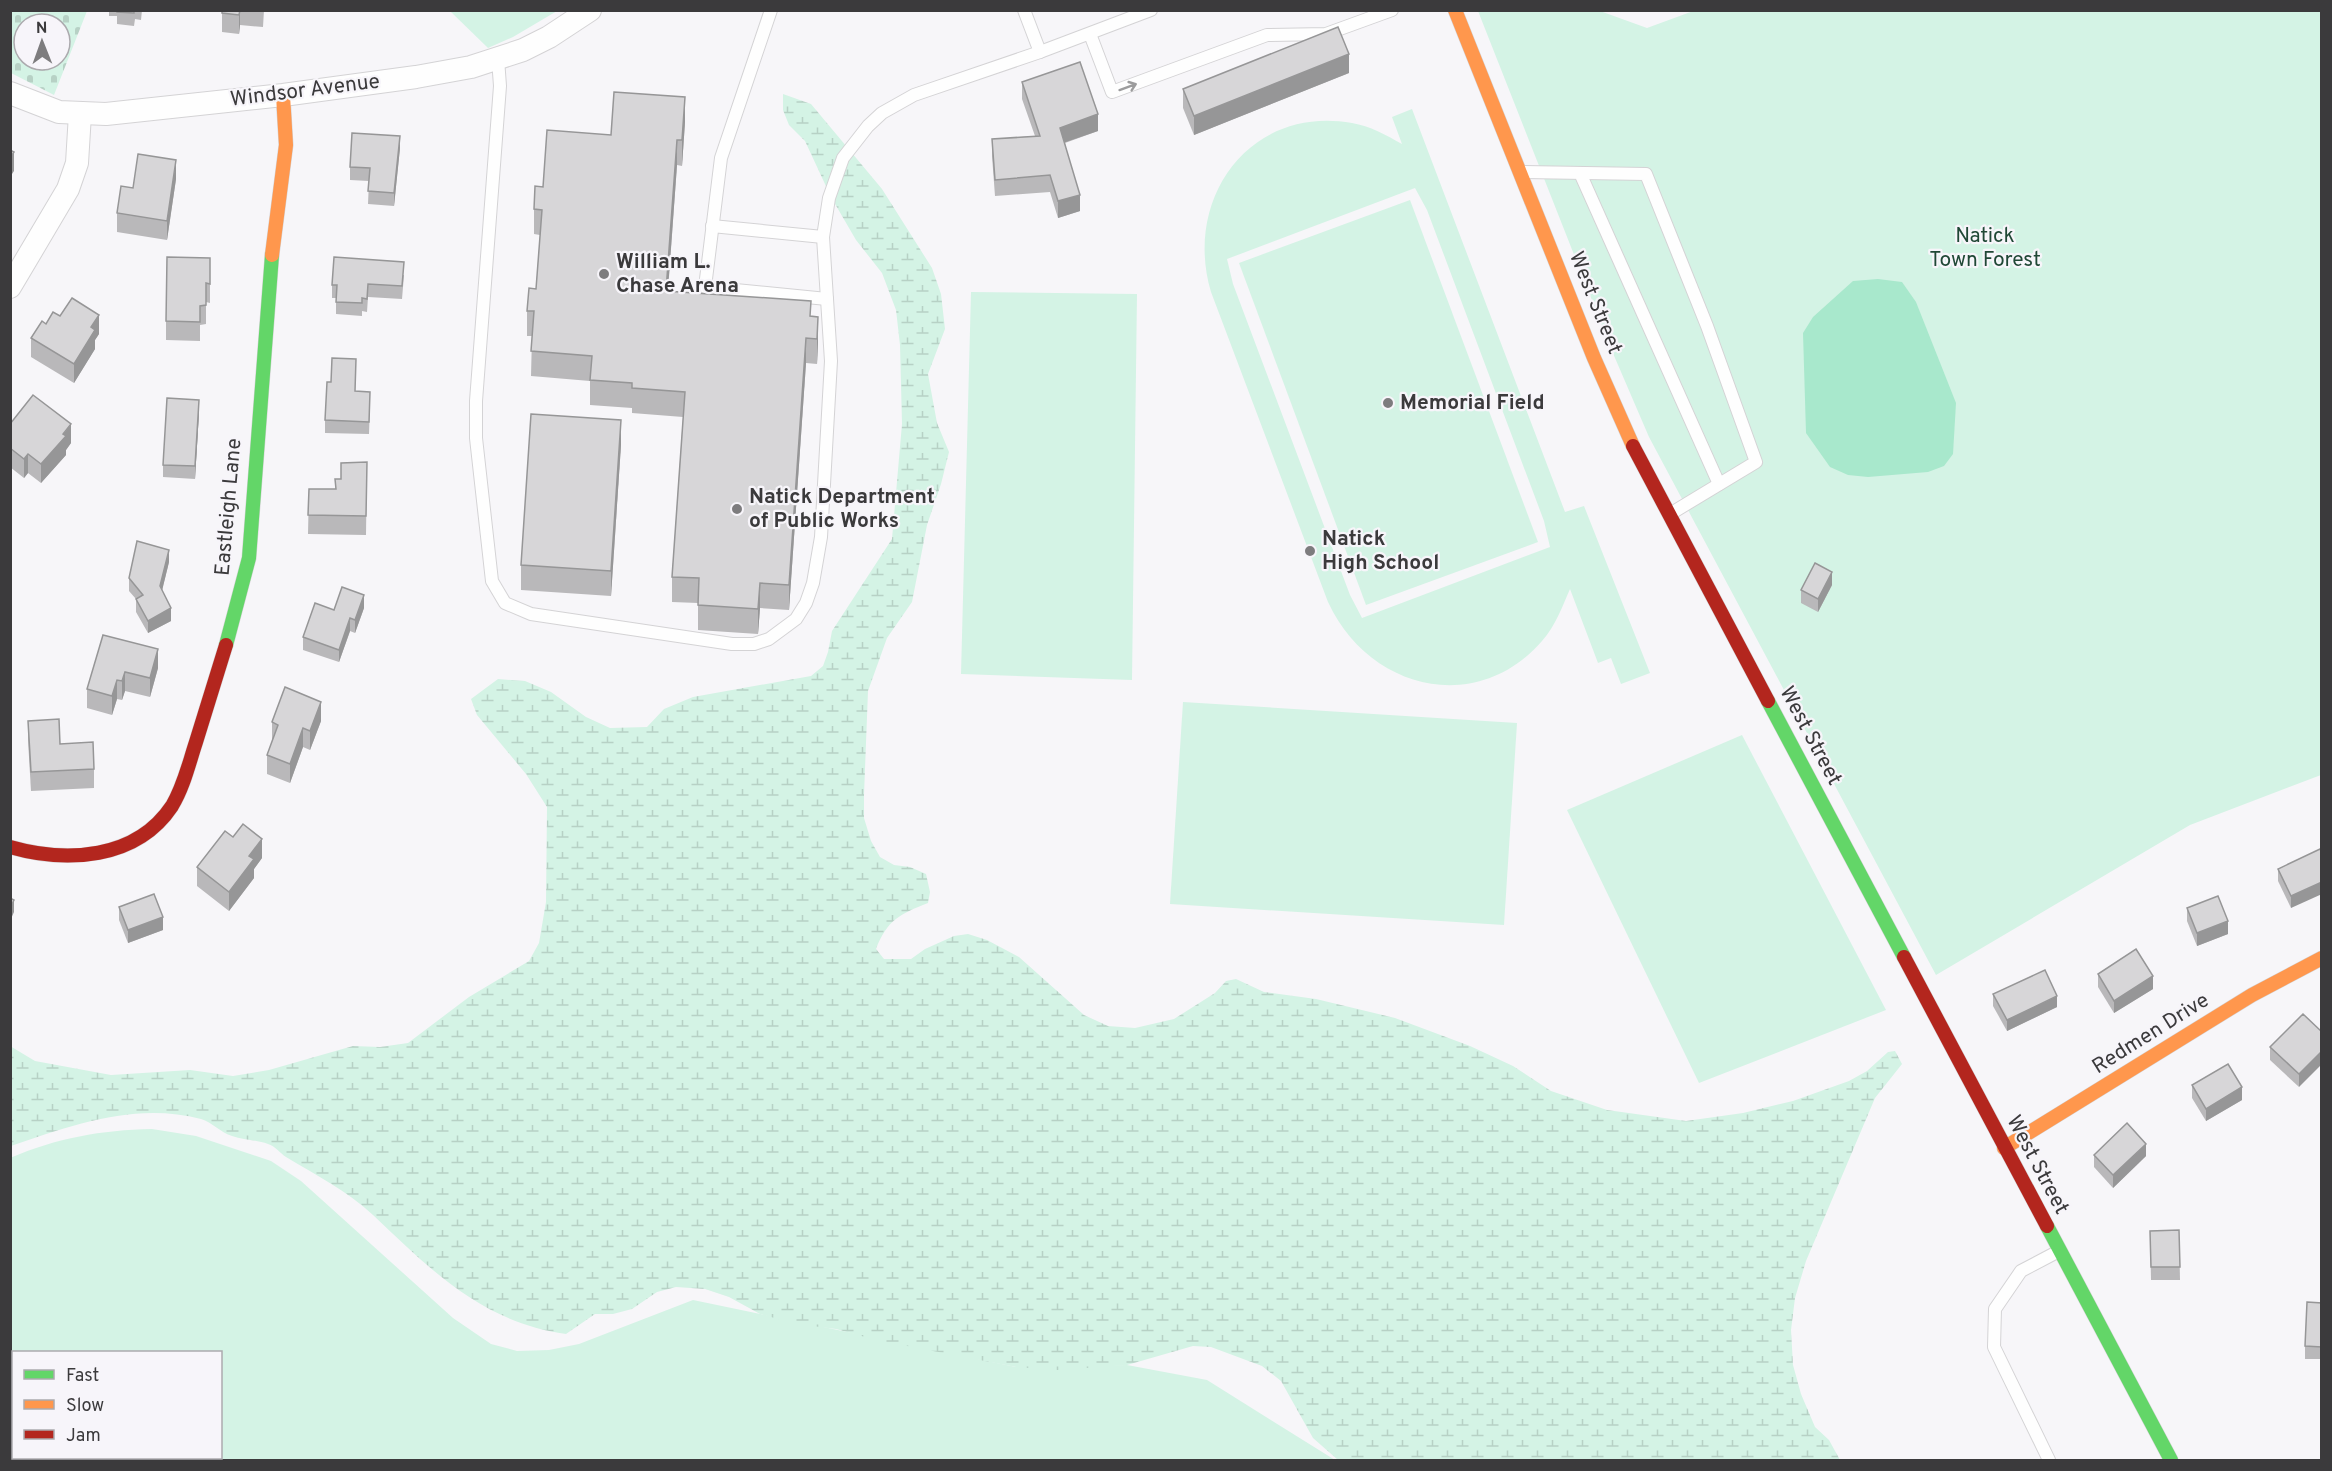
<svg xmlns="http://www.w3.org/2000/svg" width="2332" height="1471" font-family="Overpass,sans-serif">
<defs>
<pattern id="wetland-marsh" width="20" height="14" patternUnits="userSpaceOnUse" patternTransform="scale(1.5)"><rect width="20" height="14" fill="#d4f3e5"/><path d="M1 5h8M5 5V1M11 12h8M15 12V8" fill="none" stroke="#b7d1c5"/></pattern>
<pattern id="cemetery-stones" width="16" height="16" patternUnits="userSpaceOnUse" patternTransform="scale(1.5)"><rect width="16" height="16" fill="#d4f3e5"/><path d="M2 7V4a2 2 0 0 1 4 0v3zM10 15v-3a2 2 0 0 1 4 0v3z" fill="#b7d1c5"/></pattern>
</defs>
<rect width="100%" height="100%" fill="#f7f6f9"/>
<g fill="#d4f3e5" fill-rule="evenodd">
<polygon points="1696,10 2321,11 2321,775 2190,825 1936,975 1649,437 1612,351 1478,11 1600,11 1647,28"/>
<polygon points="450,11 557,11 513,37 488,48"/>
<path d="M1412,109L1565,512L1584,506L1650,673L1621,684L1611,658L1598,663L1570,589C1562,607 1556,625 1542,641C1476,717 1368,689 1328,602L1211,292C1183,198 1250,105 1352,123C1370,126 1386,135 1402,144L1392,117ZM1415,188L1427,210L1544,521L1550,547L1362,618L1350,595L1233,284L1227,259Z"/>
<polygon points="1410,200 1538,542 1366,605 1239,263"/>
<polygon points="971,292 1137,294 1132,680 961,674"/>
<polygon points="1183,702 1517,723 1504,925 1170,904"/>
<polygon points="1742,735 1886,1010 1699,1083 1567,810"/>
<path d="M152,1129L196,1136L271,1161L301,1181L453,1318L491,1344L517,1351L549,1350L579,1344L693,1300L1016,1367L1127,1365L1207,1380L1335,1460H11L10,1158C57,1138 101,1130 152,1129ZM14,1352H220V1458H14Z"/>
</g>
<path fill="url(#wetland-marsh)" d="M783,94L811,104L882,189L932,268L941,294L945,329L928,374L937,423L949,452L941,484L927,525L912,602L887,638L868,691L864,795V818L871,841L880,857L894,865L910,867L926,874L930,892L928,903C900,914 887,920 876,949L884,959H911L925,949L954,936L968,934L987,940L1019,957L1084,1015L1108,1026L1135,1028L1174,1019L1215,993L1226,981L1236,979L1264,992L1316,999L1395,1018L1470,1046L1513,1066L1551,1091L1607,1110L1686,1121L1743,1113L1793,1101L1849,1081L1867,1071L1888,1052L1895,1051L1902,1064L1875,1098L1806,1261L1795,1298L1791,1330L1793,1365L1801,1394L1815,1427L1829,1440L1840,1460H1338L1313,1438L1281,1381L1262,1366L1211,1347L1193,1346L1127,1365L1058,1370L1016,1367L876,1340L836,1329L796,1324L760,1314L729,1297L705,1289L676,1287L657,1292L632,1309L613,1314H595L566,1334C482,1322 432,1271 373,1215C347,1191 316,1175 286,1157C280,1153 275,1146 268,1144C257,1140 244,1140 232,1136C221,1133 212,1122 201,1119C135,1102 73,1125 11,1146L10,1046L35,1061L111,1075L190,1070L233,1076L269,1070L353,1046L380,1047L408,1043L469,997L529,961L539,943L546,902L547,807L526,774L477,715L471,699L498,679L525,681L551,692L586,717L610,728L647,727L664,709L693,697L811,676L823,666L828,652L832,631L892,539L902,424L900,345L896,310L882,273L856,240L831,197L805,141L789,125L783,110Z"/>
<path fill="url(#cemetery-stones)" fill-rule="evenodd" d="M10,11H87L54,95L11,73ZM24,24H60V60H24Z"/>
<polygon fill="#a8e8cc" points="1878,279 1902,282 1916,302 1956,403 1953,454 1944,466 1928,472 1868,477 1848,475 1830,467 1806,433 1803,333 1813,317 1853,281"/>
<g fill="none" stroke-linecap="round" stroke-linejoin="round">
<defs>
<g id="lane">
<polyline points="771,10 721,158 705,287 827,299"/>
<polyline points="1024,10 1040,52"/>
<polyline points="1090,34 1112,92 1267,35 1326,34 1392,10"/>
<polyline points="498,59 500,86 476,401 476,438 492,581 505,603 531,614 732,644 754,644 769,639 796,619 806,603 813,583 821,537 831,361 823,237 829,198 843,158 868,126 882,113 914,95 1040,52 1151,10"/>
<polyline points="1521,172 1646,174 1707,326 1756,462 1670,514"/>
<polyline points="1580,173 1719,484"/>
<polyline points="712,226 823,237"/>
<polyline points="2049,1460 1994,1347 1995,1309 2021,1271 2059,1251"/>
</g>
<g id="street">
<polyline points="10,93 59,112 106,114 283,95 416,77 471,67 523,50 549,37 590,10"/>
<polyline points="10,287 68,189 77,163 80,114"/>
</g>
<g id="fast">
<polyline points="226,645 249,558 272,255"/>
<polyline points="1768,701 1904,957"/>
<polyline points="2047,1226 2171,1460"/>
</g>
<g id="slow">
<polyline points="1455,10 1594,358 1633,446"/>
<polyline points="272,255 286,145 283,95"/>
<polyline points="2004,1148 2252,995 2322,958"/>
</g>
<g id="jam">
<polyline points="1633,446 1768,701"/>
<path d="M10,847C66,863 136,860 172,806C184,786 189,763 196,742C206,709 216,677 226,645"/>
<polyline points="1904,957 2047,1226"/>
</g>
</defs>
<use href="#lane" stroke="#d4d3d5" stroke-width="14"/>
<use href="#street" stroke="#d4d3d5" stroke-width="24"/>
<use href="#fast" stroke="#d4d3d5" stroke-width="15"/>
<use href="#slow" stroke="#d4d3d5" stroke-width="15"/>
<use href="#jam" stroke="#d4d3d5" stroke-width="15"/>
<use href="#lane" stroke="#fefefe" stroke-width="12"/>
<use href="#street" stroke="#fefefe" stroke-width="22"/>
<use href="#fast" stroke="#63d668" stroke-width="14"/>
<use href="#slow" stroke="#ff974d" stroke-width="14"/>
<use href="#jam" stroke="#b3261e" stroke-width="14"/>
</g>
<g fill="#b9b8ba">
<polygon points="109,10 142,10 141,20 135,19 134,26 117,24 117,16 109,16"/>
<polygon points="222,10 264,10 263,27 240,25 239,34 222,32"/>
<polygon points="1349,73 1194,135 1183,108 1183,89"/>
<polygon points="1022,82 1098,131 1065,143 1080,211 1058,218 1050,192 995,196 992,156 992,139 1035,136 1022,99"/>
<polygon points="685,122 682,166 677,165 668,291 811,316 818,342 817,364 806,363 789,610 760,608 758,634 698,630 698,603 672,602 672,577 683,417 632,413 632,408 590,405 590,381 531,376 532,336 527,336 527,311 536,289 540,235 534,234 534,209 543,187 611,135"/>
<polygon points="400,148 394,206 368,204 369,181 350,180 350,167"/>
<polygon points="176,179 167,240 117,232 117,213 133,188"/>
<polygon points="210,258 210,303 206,302 206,324 200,325 200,341 166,340 166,321"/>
<polygon points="404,275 402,299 368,297 367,312 362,311 362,316 336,314 336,298 332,298 332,285"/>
<polygon points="60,316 99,334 95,340 95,349 74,383 31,357 31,338"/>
<polygon points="356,372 355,391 370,404 369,434 325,433 325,420 331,382"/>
<polygon points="199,413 195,479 163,477 163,465"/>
<polygon points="10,424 71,443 66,450 66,455 41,483 28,473 24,478 10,467"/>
<polygon points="621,445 611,596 521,590 521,565"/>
<polygon points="367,462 366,535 308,534 309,489 335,489 341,479"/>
<polygon points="169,562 162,590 171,621 148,633 136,612 136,599 129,591 129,578"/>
<polygon points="1832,585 1818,612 1801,603 1801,590"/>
<polygon points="364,608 355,633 350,631 339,662 303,650 303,637 334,610"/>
<polygon points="103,635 158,668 150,697 125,691 122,700 117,699 112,715 87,708 87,689"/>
<polygon points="28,721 94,769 94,788 31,791 28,740"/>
<polygon points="321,721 310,750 303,747 290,783 267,774 267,755 272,742 272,722"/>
<polygon points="233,837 262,858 254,869 254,878 229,911 197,886 197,867"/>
<polygon points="2320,849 2291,908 2278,881 2278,869"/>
<polygon points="119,907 163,930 128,943 119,920"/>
<polygon points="2187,908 2228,934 2197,946 2187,921"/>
<polygon points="2098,974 2153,989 2114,1013 2098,987"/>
<polygon points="1993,994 2057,1007 2007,1031 1993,1006"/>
<polygon points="2303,1014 2299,1087 2270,1060 2270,1047"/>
<polygon points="2192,1085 2242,1100 2206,1121 2192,1098"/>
<polygon points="2094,1155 2146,1156 2113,1188 2094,1167"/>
<polygon points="2179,1230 2180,1280 2151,1280 2150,1231"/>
<polygon points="2322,1303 2322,1359 2305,1359 2305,1346"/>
</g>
<g fill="#969697">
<polygon points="240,10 240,25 239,34 239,15"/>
<polygon points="1349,54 1349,73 1194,135 1194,116"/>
<polygon points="685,97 685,122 682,166 682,140"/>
<polygon points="1098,114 1098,131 1060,144 1060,128"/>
<polygon points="400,136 400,148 394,206 394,193"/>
<polygon points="677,140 677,165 666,316 666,291"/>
<polygon points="14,152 14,171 10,177 10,158"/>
<polygon points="176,160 176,179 167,240 167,221"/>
<polygon points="1080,195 1080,211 1058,218 1058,201"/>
<polygon points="99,315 99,334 95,340 95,349 74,383 74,364 91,327"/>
<polygon points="818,317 818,342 817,364 817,339"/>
<polygon points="806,338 806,363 789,610 789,585"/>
<polygon points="199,400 199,413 195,479 195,466"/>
<polygon points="621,420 621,445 611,596 611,571"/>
<polygon points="71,424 71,443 66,450 66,455 41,483 41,464"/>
<polygon points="28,454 28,473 24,478 24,459"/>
<polygon points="169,550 169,562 160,599 160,586"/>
<polygon points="1832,572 1832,585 1818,612 1818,599"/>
<polygon points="760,583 760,608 758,634 758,609"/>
<polygon points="364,595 364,608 355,633 355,620"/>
<polygon points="171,608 171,621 148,633 148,621"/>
<polygon points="350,618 350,631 339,662 339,650"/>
<polygon points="158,649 158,668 150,697 150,678"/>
<polygon points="125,672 125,691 122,700 122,681"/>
<polygon points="117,680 117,699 112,715 112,696"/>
<polygon points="321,702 321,721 310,750 310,731"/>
<polygon points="303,728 303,747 290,783 290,764"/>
<polygon points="262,839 262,858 254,869 254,878 229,911 229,892 249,856"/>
<polygon points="2322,882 2322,894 2291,908 2291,896"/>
<polygon points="14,900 14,912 10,921 10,908"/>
<polygon points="163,917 163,930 128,943 128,930"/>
<polygon points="2228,921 2228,934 2197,946 2197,933"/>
<polygon points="2153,976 2153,989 2114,1013 2114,1001"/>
<polygon points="2057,996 2057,1007 2007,1031 2007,1020"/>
<polygon points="2322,1051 2322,1064 2299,1087 2299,1074"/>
<polygon points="2242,1087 2242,1100 2206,1121 2206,1109"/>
<polygon points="2146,1144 2146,1156 2113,1188 2113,1175"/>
</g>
<g fill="#d7d6d8" stroke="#969697" stroke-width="1.5">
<polygon points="117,10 134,10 134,13 117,12"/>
<polygon points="222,10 240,10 239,15 222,13"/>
<polygon points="1338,27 1349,54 1194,116 1183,89"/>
<polygon points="1080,62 1098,114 1060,128 1080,195 1058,201 1050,175 995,180 992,139 1040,136 1022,82"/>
<polygon points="614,92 685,97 682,140 677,140 666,291 811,301 810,316 818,317 817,339 806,338 789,585 760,583 758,609 698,605 699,578 672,577 685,392 632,388 632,383 590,380 592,356 531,351 534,311 527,311 529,288 536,289 542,210 534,209 535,186 543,187 547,130 611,135"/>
<polygon points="352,133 400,136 394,193 368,191 370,168 350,167"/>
<polygon points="10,150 14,152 10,158"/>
<polygon points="138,154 176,160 167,221 117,213 121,186 133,188"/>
<polygon points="167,257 210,258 210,284 206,283 206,305 200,306 200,322 166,321"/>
<polygon points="334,257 404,262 402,286 368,284 367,299 362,298 362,303 336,302 337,285 332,285"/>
<polygon points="72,298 99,315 91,327 95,330 74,364 31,338 42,321 46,324 53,312 60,316"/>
<polygon points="332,358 356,359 355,391 370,392 369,422 325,420 327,382 331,382"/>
<polygon points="33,395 71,424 63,434 66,436 41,464 28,454 24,459 10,448 10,424"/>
<polygon points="167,398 199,400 195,466 163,465"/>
<polygon points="531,414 621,420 611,571 521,565"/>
<polygon points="367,462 366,516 308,515 309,489 336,489 335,479 341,479 341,463"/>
<polygon points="137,541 169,550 160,586 171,608 148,621 136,599 143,595 129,578"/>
<polygon points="1815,563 1832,572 1818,599 1801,590"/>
<polygon points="342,587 364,595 355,620 350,618 339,650 303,637 315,603 334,610"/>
<polygon points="103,635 158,649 150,678 125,672 122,681 117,680 112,696 87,689"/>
<polygon points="285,687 321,702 310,731 303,728 290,764 267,755 278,725 272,722"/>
<polygon points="59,719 60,744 93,742 94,769 31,772 28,721"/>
<polygon points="243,824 262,839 249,856 254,859 229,892 197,867 225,831 233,837"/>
<polygon points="2320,849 2322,852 2322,882 2291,896 2278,869"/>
<polygon points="154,894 163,917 128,930 119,907"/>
<polygon points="2218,896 2228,921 2197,933 2187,908"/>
<polygon points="10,898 14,900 10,908"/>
<polygon points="2136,949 2153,976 2114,1001 2098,974"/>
<polygon points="2045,970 2057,996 2007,1020 1993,994"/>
<polygon points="2303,1014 2322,1032 2322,1051 2299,1074 2270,1047"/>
<polygon points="2228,1064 2242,1087 2206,1109 2192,1085"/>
<polygon points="2127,1123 2146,1144 2113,1175 2094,1155"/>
<polygon points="2179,1230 2180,1267 2151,1267 2150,1231"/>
<polygon points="2307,1302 2322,1303 2322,1347 2305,1346"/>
</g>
<defs><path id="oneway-shaft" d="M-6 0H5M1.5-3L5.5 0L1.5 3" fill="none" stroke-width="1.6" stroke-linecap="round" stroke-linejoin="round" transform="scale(1.5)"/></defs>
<use stroke="#9c9c9d" href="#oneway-shaft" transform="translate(1128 87) rotate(-20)"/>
<g fill="#7d7c7e" stroke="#f7f5fa" stroke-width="2">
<circle cx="604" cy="274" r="6"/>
<circle cx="1388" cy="403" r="6"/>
<circle cx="737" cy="509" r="6"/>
<circle cx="1310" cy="551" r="6"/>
</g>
<g text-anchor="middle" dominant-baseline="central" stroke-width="4.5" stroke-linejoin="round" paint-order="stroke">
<g font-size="21" fill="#3b3a3c" stroke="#f7f5fa">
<text transform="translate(305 91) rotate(-7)">Windsor Avenue</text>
<text transform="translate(1595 303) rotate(68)">West Street</text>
<text transform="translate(229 507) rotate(-85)">Eastleigh Lane</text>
<text transform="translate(1810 736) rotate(62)">West Street</text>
<text transform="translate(2151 1034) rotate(-32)">Redmen Drive</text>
<text transform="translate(2037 1165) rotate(62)">West Street</text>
</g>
<g font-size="21" fill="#204836" stroke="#f7f5fa">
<text x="1985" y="236">Natick<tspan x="1985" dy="24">Town Forest</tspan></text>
</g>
<g font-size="21" font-weight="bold" fill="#3b3a3c" stroke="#f7f5fa" text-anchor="start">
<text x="616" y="262">William L.<tspan x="616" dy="24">Chase Arena</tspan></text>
<text x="1400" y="403">Memorial Field</text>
<text x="749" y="497">Natick Department<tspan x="749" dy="24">of Public Works</tspan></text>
<text x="1322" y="539">Natick<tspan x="1322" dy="24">High School</tspan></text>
</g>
</g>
<rect width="2332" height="1471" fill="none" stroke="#3b3a3c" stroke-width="24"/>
<rect x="12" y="1351" width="210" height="108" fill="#f7f5fa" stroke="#acaaae" stroke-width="1.5"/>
<rect x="24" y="1370" width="30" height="9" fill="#63d668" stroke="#acaaae" stroke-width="1.5"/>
<text x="66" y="1381" font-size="18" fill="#3b3a3c">Fast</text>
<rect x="24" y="1400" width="30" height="9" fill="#ff974d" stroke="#acaaae" stroke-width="1.5"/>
<text x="66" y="1411" font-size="18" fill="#3b3a3c">Slow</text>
<rect x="24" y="1430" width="30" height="9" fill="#b3261e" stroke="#acaaae" stroke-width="1.5"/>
<text x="66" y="1441" font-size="18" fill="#3b3a3c">Jam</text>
<g transform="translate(42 42) rotate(359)"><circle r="28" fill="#f7f5fa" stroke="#acaaae" stroke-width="1.5"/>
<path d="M0-4.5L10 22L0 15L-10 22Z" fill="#7d7c7e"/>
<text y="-9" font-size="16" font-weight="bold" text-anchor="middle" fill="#3b3a3c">N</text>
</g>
</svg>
